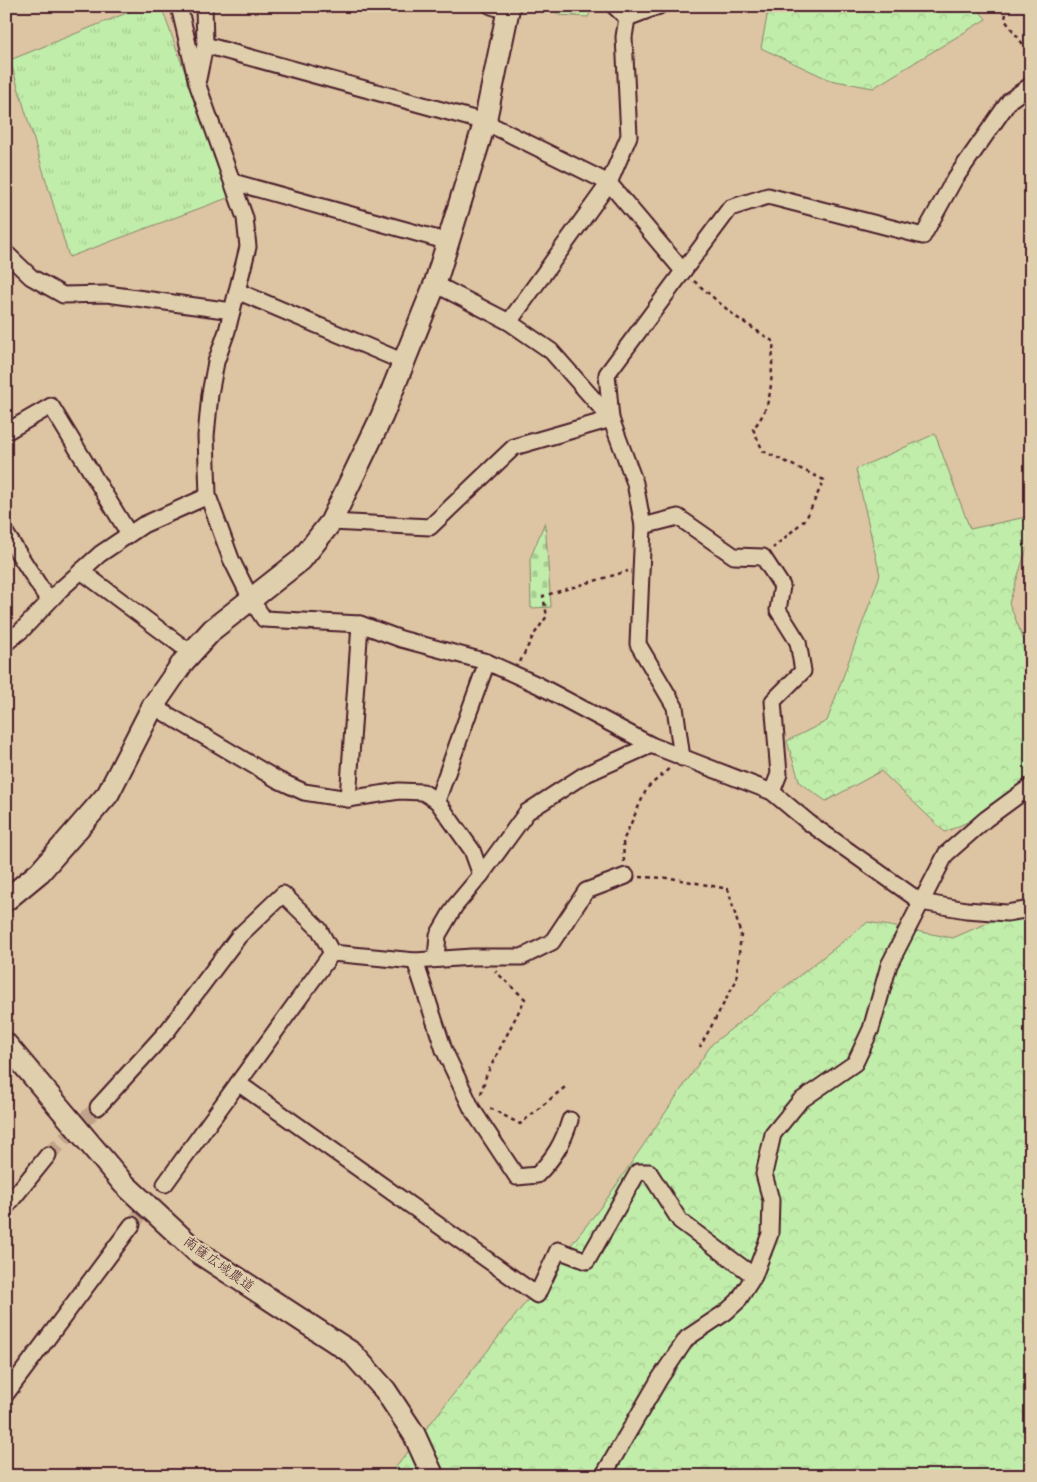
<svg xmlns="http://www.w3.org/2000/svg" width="1037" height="1482" font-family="Pangolin,'Klee One',sans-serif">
<defs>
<pattern id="grass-tufts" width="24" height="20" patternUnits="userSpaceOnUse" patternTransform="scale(1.25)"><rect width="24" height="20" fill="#c1edaa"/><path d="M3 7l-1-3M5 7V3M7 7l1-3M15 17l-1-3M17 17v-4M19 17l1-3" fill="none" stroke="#a7cb92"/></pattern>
<pattern id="forest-crowns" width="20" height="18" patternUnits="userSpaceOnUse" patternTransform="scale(1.25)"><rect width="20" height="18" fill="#c1edaa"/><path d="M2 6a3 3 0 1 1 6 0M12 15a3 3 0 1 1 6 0" fill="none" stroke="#a7cb92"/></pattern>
<pattern id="cemetery-stones" width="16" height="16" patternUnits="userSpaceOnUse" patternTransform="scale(1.25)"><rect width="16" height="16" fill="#c1edaa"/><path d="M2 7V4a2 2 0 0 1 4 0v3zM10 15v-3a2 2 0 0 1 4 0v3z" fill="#a7cb92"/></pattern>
</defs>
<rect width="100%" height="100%" fill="#ddc4a2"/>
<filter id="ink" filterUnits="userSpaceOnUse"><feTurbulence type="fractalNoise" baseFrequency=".02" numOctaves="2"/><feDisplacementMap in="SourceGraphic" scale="10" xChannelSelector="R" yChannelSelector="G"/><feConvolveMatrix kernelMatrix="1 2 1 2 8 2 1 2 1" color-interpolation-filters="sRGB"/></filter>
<g filter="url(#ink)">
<polygon fill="url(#grass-tufts)" stroke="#86866a" points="144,6 161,6 230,197 69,257 10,60"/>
<g fill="url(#forest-crowns)" stroke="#86866a">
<polygon points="769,6 975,6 986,19 873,88 830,80 761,48"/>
<polygon points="935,434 970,529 1031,516 1031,536 1009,603 1031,658 1031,794 945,832 881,771 826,801 800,783 787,741 827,721 880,575 856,469"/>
<polygon points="1031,904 1031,1476 389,1476 604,1203 712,1044 868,922 953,938"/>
</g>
<g fill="url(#cemetery-stones)" stroke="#86866a">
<polygon points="549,6 593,6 588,17 559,15"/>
<polygon points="545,522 551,607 531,608 530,559"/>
</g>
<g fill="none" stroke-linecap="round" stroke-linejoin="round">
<g stroke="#c0a38a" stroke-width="15" stroke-dasharray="15 8" stroke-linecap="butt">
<polyline points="48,1155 98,1107"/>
<polyline points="132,1225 165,1184"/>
</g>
<defs>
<g id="street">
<polyline points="179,6 197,83 245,218 248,247 227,331 216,362 210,394 206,436 208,496 231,559 252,601 264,619 360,624 401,639 487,662 538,685 651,745 772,792 808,822 921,902 966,910 1007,913 1031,909"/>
<polyline points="491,6 508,11"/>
<polyline points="614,6 627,18"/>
<polyline points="205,45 485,122 609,183 683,271"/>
<polyline points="198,79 205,45 204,6"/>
<polyline points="233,182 449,242"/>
<polyline points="6,253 31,277 63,295 107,294 232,311"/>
<polyline points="435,284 509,322 609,183 629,136 624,37 627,18 659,6"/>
<polyline points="237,291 404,362"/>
<polyline points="509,322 551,351 611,419"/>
<polyline points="6,432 51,406 129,534"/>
<polyline points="331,522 430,527 514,447 611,419"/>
<polyline points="643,526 678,517 734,556 763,557 782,586 778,610 798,642 803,671 773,701 779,774 772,792"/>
<polyline points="6,534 49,601"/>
<polyline points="81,571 191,653"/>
<polyline points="6,643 22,630 61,589 100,554 143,525 208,496"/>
<polyline points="153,706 278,780 304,792 348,799 399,791 423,792 437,801 472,850 481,875"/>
<polyline points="682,758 675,707 638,644 643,526 635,483 611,419 607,374 730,208 768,196 923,236 954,180 1010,100 1031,85"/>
<polyline points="348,799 360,624"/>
<polyline points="437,801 487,662"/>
<polyline points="332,953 415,961 472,957 522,957 552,942 586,891 626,876"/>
<polyline points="436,959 438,935 455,906 481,875 527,812 584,775 651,745"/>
<path d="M415,961L444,1050L472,1109L517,1177L537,1175C554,1158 563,1143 570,1120"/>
<polyline points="238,1083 537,1295 558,1250 587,1261 638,1172 649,1172 680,1221 754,1276"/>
<polyline points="98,1107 168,1030 239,936 283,894 319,929 332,953"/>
<polyline points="165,1184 332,953"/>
<polyline points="6,1207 48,1155"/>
<polyline points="6,1394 132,1225"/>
<polyline points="603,1476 660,1378 687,1338 726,1312 738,1301 754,1276 770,1234 771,1200 764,1174 773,1134 800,1101 855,1063 871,1029 889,965 946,854 986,819 1031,786"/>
</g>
<g id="secondary">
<polyline points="6,900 40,872 108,794 153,706 184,661 213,629 301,560 331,522 382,416 435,284 485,122 509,6"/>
<polyline points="6,1044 123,1183 196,1251 352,1353 385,1390 414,1434 433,1476"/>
</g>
</defs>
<use href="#street" stroke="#4a1f2b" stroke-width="19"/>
<use href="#secondary" stroke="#4a1f2b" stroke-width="25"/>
<g stroke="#4a1f2b" stroke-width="2.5" stroke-dasharray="4 4" stroke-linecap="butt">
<polyline points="1007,6 1005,20 1031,55"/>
<path d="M694,281L736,317L774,342C769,376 777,400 753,429L763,451L824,480L806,519L773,548"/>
<polyline points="520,662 533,636 547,616 543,596 628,571"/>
<polyline points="624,862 623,841 647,788 671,767"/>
<polyline points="640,877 671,878 728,889 741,935 736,981 700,1047"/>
<polyline points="481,1094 486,1076 525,999 495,971"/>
<polyline points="490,1108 520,1124 565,1087"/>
</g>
<use href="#street" stroke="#e0cfad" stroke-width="15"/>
<use href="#secondary" stroke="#e0cfad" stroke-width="21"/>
</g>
</g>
<g text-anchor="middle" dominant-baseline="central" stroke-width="4" stroke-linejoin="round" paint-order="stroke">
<g font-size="14" fill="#4a1f2b" stroke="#e0cfad">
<text transform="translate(219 1264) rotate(36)">南薩広域農道</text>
</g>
</g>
<rect width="1037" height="1482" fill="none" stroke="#e0cfad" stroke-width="25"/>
<rect x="12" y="12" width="1012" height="1457" fill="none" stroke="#4a1f2b" stroke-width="2" filter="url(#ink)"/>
</svg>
